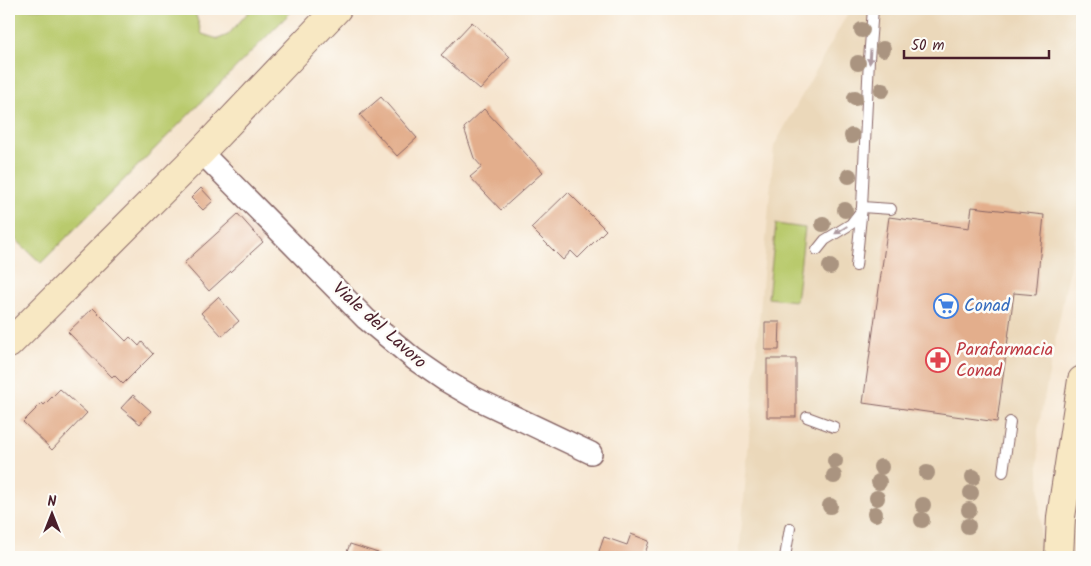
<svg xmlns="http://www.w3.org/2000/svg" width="1091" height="566" font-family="Kalam,sans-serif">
<rect width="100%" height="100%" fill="#fdfcf7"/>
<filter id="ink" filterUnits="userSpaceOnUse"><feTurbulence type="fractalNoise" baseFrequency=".02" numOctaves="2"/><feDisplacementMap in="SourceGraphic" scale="10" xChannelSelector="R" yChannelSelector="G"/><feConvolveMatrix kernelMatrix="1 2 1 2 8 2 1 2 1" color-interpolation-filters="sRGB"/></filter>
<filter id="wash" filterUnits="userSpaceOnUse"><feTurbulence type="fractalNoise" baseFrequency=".0096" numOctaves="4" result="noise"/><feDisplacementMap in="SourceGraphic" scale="20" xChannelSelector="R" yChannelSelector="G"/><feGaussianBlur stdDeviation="1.12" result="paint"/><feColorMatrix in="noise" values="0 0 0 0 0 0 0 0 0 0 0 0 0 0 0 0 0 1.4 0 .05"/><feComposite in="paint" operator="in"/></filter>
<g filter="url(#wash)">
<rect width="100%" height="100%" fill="#f6e5cf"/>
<polygon fill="#ebd8ba" points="850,9 1082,9 1082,204 1038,430 1041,557 739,557 774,146"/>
<g fill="#b9ca6d" stroke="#82744c">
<polygon points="9,9 194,9 202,34 218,39 228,35 251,9 294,9 41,263 9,233"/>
<polygon points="776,224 805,228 796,301 768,298"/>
</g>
<g id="blocks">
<g fill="#e3ae8c">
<polygon points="472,22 510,57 480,90 441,55"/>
<polygon points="381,97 417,138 397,156 360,115"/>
<polygon points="484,109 543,172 501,210 470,177 482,167 474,158 464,128"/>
<polygon points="201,188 213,201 203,210 191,198"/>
<polygon points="568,192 606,230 578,258 571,251 563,260 531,228"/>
<polygon points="972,207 1044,215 1036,295 1014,293 997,422 863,403 889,217 969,228"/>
<polygon points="238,214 263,242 209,291 184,263"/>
<polygon points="218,297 239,321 222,336 201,313"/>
<polygon points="93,308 126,341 130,337 139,346 142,342 153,354 123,384 114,375 112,377 68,332"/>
<polygon points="765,322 780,322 779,350 765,350"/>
<rect x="767" y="359" width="29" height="58"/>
<polygon points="60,389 87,413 52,450 23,422 42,403 44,405"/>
<polygon points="133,395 151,411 140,424 121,408"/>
<polygon points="631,534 649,541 644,557 597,557 604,537 627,545"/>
<polygon points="350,544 378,553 377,557 345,557"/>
</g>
</g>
</g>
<g filter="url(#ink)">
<use href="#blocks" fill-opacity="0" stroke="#866464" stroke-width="1"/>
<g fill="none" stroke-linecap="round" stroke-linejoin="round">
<defs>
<g id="lane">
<polyline points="862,207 891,209"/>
<polyline points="817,250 825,240 851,224 861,211"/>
<polyline points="856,266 862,207 869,59 873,9"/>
<polyline points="807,417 834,427"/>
<polyline points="1003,472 1010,422"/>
<polyline points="785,557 790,528"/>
</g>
<polyline id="street" points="201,152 366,319 414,359 446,381 475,398 591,453"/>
<g id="secondary">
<polyline points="9,344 201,152 337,9"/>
<polyline points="1059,557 1061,517 1082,380"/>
</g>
</defs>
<use href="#lane" stroke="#866464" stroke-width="12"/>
<use href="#street" stroke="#866464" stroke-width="24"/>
<use href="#secondary" stroke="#866464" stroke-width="30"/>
<use href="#lane" stroke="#fff" stroke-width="10"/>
<use href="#street" stroke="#fff" stroke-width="21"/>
<use href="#secondary" stroke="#f8e8c3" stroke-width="28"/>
</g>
<g fill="#aa9480">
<circle cx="862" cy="30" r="8"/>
<circle cx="883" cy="49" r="8"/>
<circle cx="858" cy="63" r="8"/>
<circle cx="882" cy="90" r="8"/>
<circle cx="855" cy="98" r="8"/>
<circle cx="852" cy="136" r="8"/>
<circle cx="849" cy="176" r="8"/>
<circle cx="845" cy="210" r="8"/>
<circle cx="823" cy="224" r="8"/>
<circle cx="830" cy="267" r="8"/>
<circle cx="835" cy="461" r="8"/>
<circle cx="881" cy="467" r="8"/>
<circle cx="927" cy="473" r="8"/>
<circle cx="834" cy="476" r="8"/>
<circle cx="973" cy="477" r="8"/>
<circle cx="879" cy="482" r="8"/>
<circle cx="971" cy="493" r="8"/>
<circle cx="877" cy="498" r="8"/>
<circle cx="923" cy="505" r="8"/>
<circle cx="830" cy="506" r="8"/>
<circle cx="969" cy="510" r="8"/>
<circle cx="875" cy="514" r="8"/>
<circle cx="922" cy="520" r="8"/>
<circle cx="968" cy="526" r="8"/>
</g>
<defs><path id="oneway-solid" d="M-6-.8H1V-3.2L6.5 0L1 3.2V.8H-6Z" transform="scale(1.25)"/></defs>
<g fill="#ae9aa0">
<use href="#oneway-solid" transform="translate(870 57) rotate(94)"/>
<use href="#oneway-solid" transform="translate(841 230) rotate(148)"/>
</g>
</g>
<defs>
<symbol id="supermarket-ring" viewBox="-11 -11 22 22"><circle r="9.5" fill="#fdfcf7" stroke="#3f7fe0" stroke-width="1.5"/><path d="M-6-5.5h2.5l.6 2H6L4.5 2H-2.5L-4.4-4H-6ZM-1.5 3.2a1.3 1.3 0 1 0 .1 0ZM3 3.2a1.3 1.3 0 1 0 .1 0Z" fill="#3f7fe0"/></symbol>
<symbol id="pharmacy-ring" viewBox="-11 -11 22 22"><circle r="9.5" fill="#fdfcf7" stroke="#e0444e" stroke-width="1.5"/><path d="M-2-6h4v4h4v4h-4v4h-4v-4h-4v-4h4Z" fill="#e0444e"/></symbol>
</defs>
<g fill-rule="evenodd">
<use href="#supermarket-ring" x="932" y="292" width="28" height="28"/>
<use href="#pharmacy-ring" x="924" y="346" width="28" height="28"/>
</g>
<g text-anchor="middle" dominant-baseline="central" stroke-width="5" stroke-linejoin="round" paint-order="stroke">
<g font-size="18" fill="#366cbe" stroke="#fdfcf7" text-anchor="start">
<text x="964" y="306">Conad</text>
</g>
<g font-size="18" fill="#4a1f2b" stroke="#fdfcf7">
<text transform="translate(379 326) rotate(42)">Viale del Lavoro</text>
</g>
<g font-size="18" fill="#be3a42" stroke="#fdfcf7" text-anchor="start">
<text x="956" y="350">Parafarmacia<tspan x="956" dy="21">Conad</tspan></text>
</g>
</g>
<rect width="1091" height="566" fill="none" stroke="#fdfcf7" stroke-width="30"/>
<g transform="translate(52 514)" stroke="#fdfcf7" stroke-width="4" paint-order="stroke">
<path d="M0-4L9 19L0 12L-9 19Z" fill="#4a1f2b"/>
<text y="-8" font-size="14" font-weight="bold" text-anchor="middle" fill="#4a1f2b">N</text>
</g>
<path d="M904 50v8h145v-8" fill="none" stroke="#4a1f2b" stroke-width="2.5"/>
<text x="911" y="50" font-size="15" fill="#4a1f2b" stroke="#fdfcf7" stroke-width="4" paint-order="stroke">50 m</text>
</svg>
